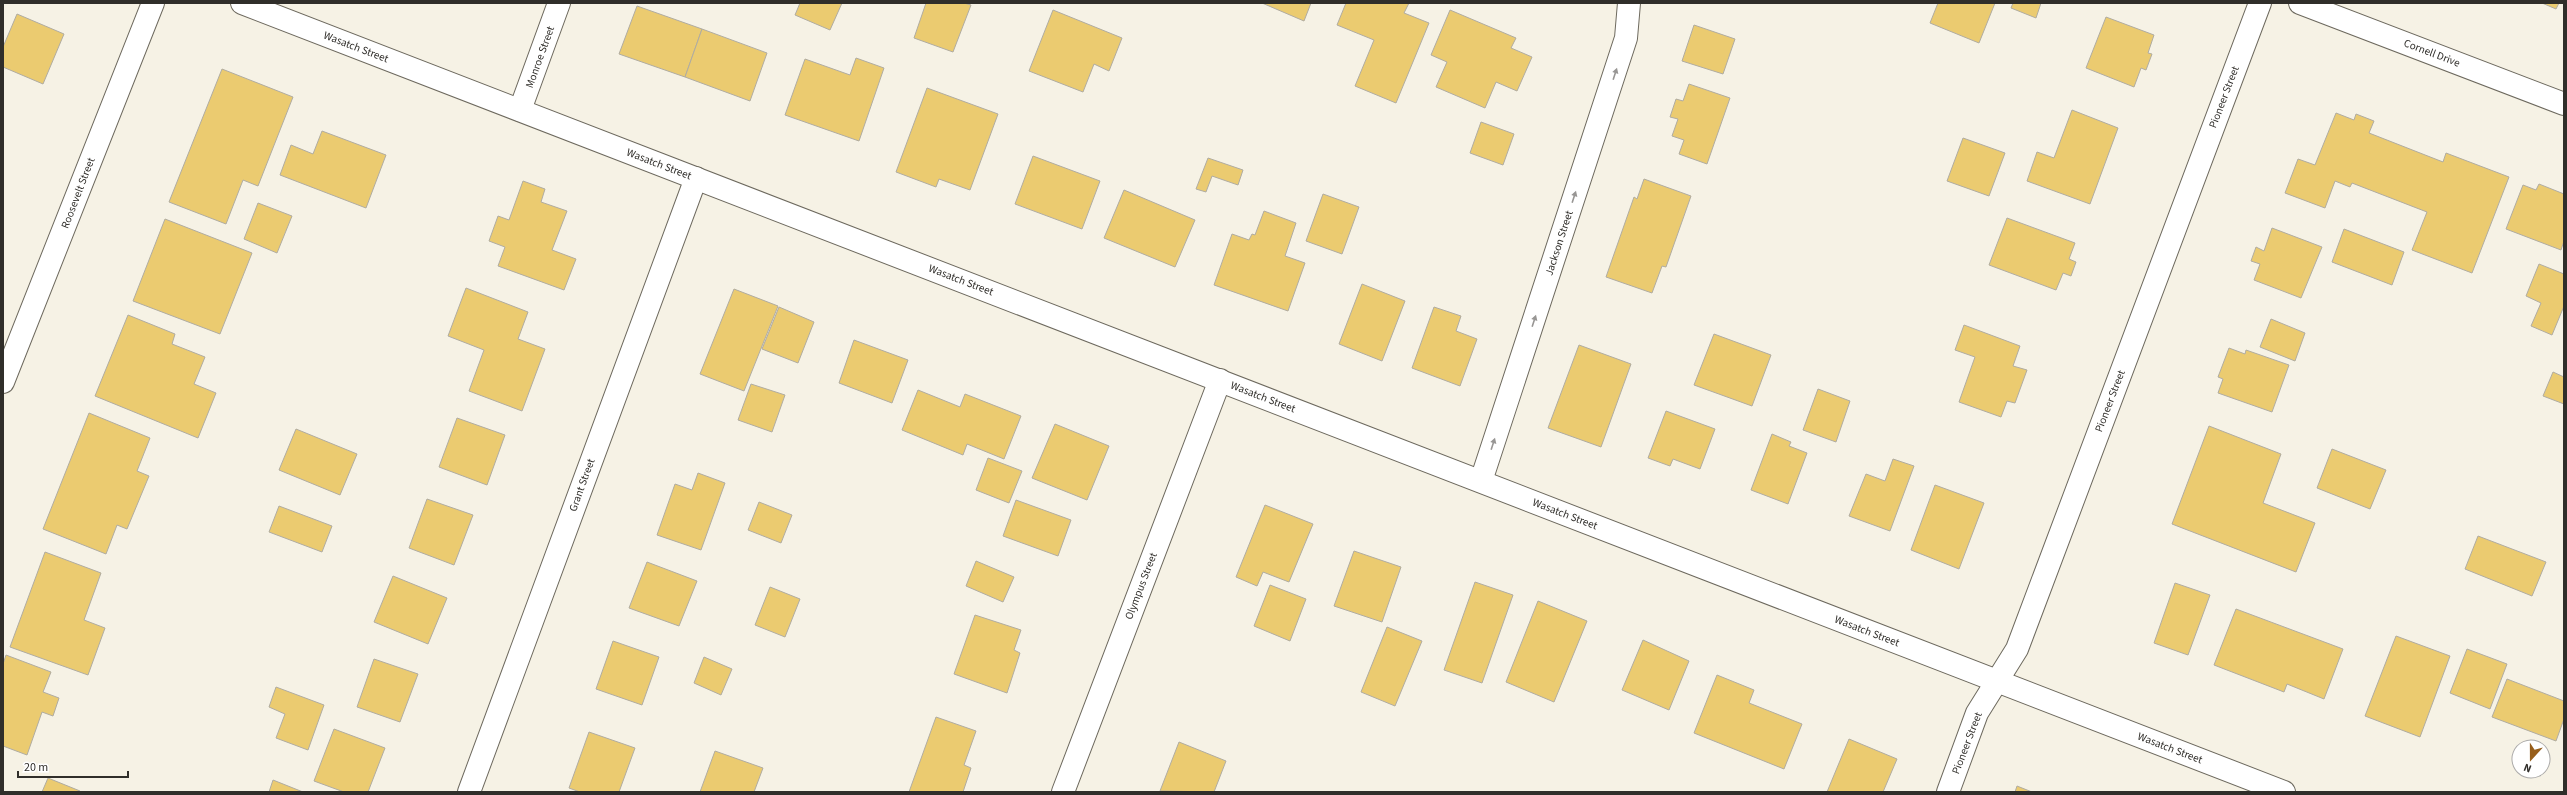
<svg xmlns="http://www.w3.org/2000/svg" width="2567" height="795" font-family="'Source Sans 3',sans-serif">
<rect width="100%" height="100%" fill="#f6f2e5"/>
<g fill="#ebcb70" stroke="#b0aca1">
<polygon points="800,3 842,3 830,30 795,15"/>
<polygon points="926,3 964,3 971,5 953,52 914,38"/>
<polygon points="1262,3 1311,3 1304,21"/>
<polygon points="1346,3 1409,3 1404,13 1429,23 1396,103 1355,86 1374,40 1337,25"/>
<polygon points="1938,3 1995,3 1979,43 1930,23"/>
<polygon points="2013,3 2041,3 2036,18 2011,8"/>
<polygon points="2542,3 2559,3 2556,9"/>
<polygon points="637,6 702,29 685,77 619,54"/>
<polygon points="1053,10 1122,38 1109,71 1094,64 1083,92 1029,71"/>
<polygon points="1450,10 1516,38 1511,48 1532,57 1517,91 1496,82 1485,108 1436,87 1447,62 1431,55"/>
<polygon points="17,14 64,34 43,84 3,67 3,47"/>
<polygon points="2106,17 2154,35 2148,53 2152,54 2146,70 2141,68 2134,87 2086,68"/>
<polygon points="1694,25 1735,39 1723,74 1682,61"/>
<polygon points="702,29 767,53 750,101 685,77"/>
<polygon points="856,58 884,68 859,141 785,115 805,59 850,75"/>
<polygon points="222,69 293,97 258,186 243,180 226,224 169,202"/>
<polygon points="1689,84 1730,98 1707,164 1679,154 1684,140 1672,136 1678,119 1670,117 1676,99 1683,101"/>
<polygon points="927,88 998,114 970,190 939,179 936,187 896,172"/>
<polygon points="2072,110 2118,128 2090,204 2027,181 2037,152 2054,158"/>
<polygon points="2336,113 2354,120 2356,114 2374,121 2369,133 2443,162 2446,153 2509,177 2472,273 2412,250 2427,212 2352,183 2350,187 2335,181 2325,208 2285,193 2298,159 2315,165"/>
<polygon points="1481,122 1514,134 1503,165 1470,153"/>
<polygon points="322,131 386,155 366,208 280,175 291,145 313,154"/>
<polygon points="1963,138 2005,153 1989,196 1947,181"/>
<polygon points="1033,156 1100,181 1082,229 1015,204"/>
<polygon points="1208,158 1243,170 1238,185 1212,176 1206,192 1196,189"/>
<polygon points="1644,179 1691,196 1666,267 1662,266 1652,293 1606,277 1634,197 1637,199"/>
<polygon points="523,181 545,189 541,202 567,211 552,250 576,259 564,290 498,266 505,247 489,241 498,216 509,220"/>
<polygon points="2539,184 2564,194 2564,241 2561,250 2506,229 2523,185 2536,190"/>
<polygon points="1124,190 1195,220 1175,267 1104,238"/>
<polygon points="1323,194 1359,207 1342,254 1306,241"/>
<polygon points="258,203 292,216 277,253 244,239"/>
<polygon points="1264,211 1296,223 1285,256 1305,263 1288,311 1214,285 1232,234 1249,240 1252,234 1255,235"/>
<polygon points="2007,218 2075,243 2069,259 2076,262 2071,276 2063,273 2056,290 1989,265"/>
<polygon points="165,219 252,253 220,334 133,301"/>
<polygon points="2272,228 2322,247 2301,298 2254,280 2260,264 2251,261 2256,247 2264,251"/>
<polygon points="2344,229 2404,252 2392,285 2332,262"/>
<polygon points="2539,264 2564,274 2564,306 2552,335 2531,326 2541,303 2526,296"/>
<polygon points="1362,284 1405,301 1382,361 1339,344"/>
<polygon points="466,288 528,312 518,339 545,349 522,411 469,391 484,350 448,336"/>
<polygon points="734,289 778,306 744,391 700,374"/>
<polygon points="779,307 814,322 798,363 762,349"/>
<polygon points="1434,307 1461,316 1456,331 1477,339 1460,386 1412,368"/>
<polygon points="128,315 175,334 172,344 205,357 194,384 216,393 198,438 95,396"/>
<polygon points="2271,319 2305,333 2295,361 2260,347"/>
<polygon points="1964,325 2020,346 2013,366 2027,370 2015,403 2007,401 2001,417 1959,402 1975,357 1955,350"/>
<polygon points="1714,334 1771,355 1752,406 1694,385"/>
<polygon points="854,340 908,360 892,403 839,383"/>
<polygon points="1579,345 1631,364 1601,447 1548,428"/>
<polygon points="2229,348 2245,354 2246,350 2289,365 2272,412 2218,393 2223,379 2218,377"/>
<polygon points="2553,372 2564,377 2564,404 2543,396"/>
<polygon points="751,384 785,395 772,432 738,420"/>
<polygon points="1818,389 1850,401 1836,442 1803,430"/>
<polygon points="918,390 960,407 965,394 1021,416 1004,459 967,444 963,455 902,430"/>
<polygon points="1666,411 1715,429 1700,469 1673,459 1670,466 1648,458"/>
<polygon points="89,413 150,438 137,471 149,476 127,529 117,525 106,554 43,529"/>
<polygon points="457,418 505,435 487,485 439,467"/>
<polygon points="1055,424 1109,446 1087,500 1032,478"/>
<polygon points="2209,426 2281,454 2263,503 2315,523 2296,572 2172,524"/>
<polygon points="296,429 357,454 340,495 279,470"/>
<polygon points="1772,434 1791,442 1789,446 1807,453 1788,504 1751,490"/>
<polygon points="2332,449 2386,470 2370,509 2317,488"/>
<polygon points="988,458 1022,471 1009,503 976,490"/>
<polygon points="1893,459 1914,466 1890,531 1849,516 1866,474 1885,481"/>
<polygon points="698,473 725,483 701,550 657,535 675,484 692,490"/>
<polygon points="1935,485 1984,503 1959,569 1911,550"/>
<polygon points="427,499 473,515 454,565 409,548"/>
<polygon points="1016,500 1071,520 1058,556 1003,536"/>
<polygon points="759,502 792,515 781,543 748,530"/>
<polygon points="1265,505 1313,524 1289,582 1263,572 1257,586 1236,577"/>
<polygon points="279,506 332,526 322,552 269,532"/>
<polygon points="2478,536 2546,562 2532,596 2465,569"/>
<polygon points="1354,551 1401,567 1382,622 1334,606"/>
<polygon points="45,552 101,573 84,620 105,628 88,675 10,647"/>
<polygon points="976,561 1014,577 1003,602 966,586"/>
<polygon points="647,562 697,581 679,626 629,608"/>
<polygon points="393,576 447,598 428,644 374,622"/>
<polygon points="1475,582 1513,595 1482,683 1444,670"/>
<polygon points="2175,583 2210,595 2188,655 2154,643"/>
<polygon points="1270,585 1306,599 1290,641 1254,626"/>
<polygon points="770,587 800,599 785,637 755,625"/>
<polygon points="1538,601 1587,621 1554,702 1506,682"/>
<polygon points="2236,609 2343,649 2324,699 2287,684 2284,692 2214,665"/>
<polygon points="975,615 1021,630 1014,650 1020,653 1007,693 954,674"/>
<polygon points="1387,627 1422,641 1395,706 1361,692"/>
<polygon points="2396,636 2450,656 2420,737 2365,716"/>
<polygon points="1643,640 1689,661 1669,710 1622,690"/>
<polygon points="613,641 659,657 642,705 596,689"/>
<polygon points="2467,649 2507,664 2490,709 2450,693"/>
<polygon points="6,655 51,672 43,692 59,698 53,716 42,712 27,755 3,746 3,664"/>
<polygon points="704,657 732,669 721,695 694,683"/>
<polygon points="374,659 418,674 400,722 357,707"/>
<polygon points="1717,675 1754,690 1749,703 1802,724 1784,769 1694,733"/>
<polygon points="2507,679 2564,701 2564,719 2556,741 2492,717"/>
<polygon points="276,687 324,705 308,750 276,738 285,714 269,707"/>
<polygon points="936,717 976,731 964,765 971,768 963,792 909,792"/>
<polygon points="334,729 385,748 368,792 344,792 314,781"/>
<polygon points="589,732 635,748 619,792 580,792 569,788"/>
<polygon points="1849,739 1897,759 1883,792 1827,792"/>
<polygon points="1179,742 1226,761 1214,792 1160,791"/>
<polygon points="715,751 763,768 754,792 700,792"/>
<polygon points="48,778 80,791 80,792 42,792"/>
<polygon points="273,780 303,792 269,792"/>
<polygon points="2017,786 2032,792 2015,792"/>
</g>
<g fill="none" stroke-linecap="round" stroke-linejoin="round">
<defs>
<g id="minor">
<polyline points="242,3 2284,792"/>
<polyline points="2300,3 2564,104"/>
<polyline points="520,110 559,3"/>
<polyline points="3,382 153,3"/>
<polyline points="1481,481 1626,38 1629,3"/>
<polyline points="469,792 696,178"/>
<polyline points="1063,792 1220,380"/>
<polyline points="1948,792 1977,713 2017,649 2260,3"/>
</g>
</defs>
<use href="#minor" stroke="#6d695e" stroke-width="24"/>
<use href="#minor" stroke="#fff" stroke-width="22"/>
</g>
<defs><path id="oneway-solid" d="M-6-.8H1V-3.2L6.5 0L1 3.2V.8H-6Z"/></defs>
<g fill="#989694">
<use href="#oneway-solid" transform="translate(1615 74) rotate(-72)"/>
<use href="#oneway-solid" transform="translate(1574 197) rotate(-72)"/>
<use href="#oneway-solid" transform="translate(1534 321) rotate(-72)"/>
<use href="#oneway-solid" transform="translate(1493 444) rotate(-72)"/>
</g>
<g text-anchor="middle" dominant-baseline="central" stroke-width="3.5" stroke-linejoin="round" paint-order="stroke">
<g font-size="11" fill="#302e2a" stroke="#fff">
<text transform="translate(356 47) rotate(21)">Wasatch Street</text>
<text transform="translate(2432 53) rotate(21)">Cornell Drive</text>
<text transform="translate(540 57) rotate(-70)">Monroe Street</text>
<text transform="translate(2224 97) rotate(-69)">Pioneer Street</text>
<text transform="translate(659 164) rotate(21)">Wasatch Street</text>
<text transform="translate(78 193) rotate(-69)">Roosevelt Street</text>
<text transform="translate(1559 243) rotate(-72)">Jackson Street</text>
<text transform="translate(961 280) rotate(21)">Wasatch Street</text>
<text transform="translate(1263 397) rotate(21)">Wasatch Street</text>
<text transform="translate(2110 401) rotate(-69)">Pioneer Street</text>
<text transform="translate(582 485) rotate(-70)">Grant Street</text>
<text transform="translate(1565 514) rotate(21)">Wasatch Street</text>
<text transform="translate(1141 586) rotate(-69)">Olympus Street</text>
<text transform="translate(1867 631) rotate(21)">Wasatch Street</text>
<text transform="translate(1967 743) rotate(-69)">Pioneer Street</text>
<text transform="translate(2170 748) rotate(21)">Wasatch Street</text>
</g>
</g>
<rect width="2567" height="795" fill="none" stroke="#302e2a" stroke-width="8"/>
<g transform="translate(2531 759) rotate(201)"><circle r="19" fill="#ffffff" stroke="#acabaa"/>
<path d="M0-3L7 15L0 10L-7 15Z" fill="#975e1b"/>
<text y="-6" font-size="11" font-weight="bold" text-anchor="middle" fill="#302e2a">N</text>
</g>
<path d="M18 771v6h110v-6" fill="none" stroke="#302e2a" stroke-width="2"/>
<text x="24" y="771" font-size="12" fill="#302e2a" stroke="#ffffff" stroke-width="3" paint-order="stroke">20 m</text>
</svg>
